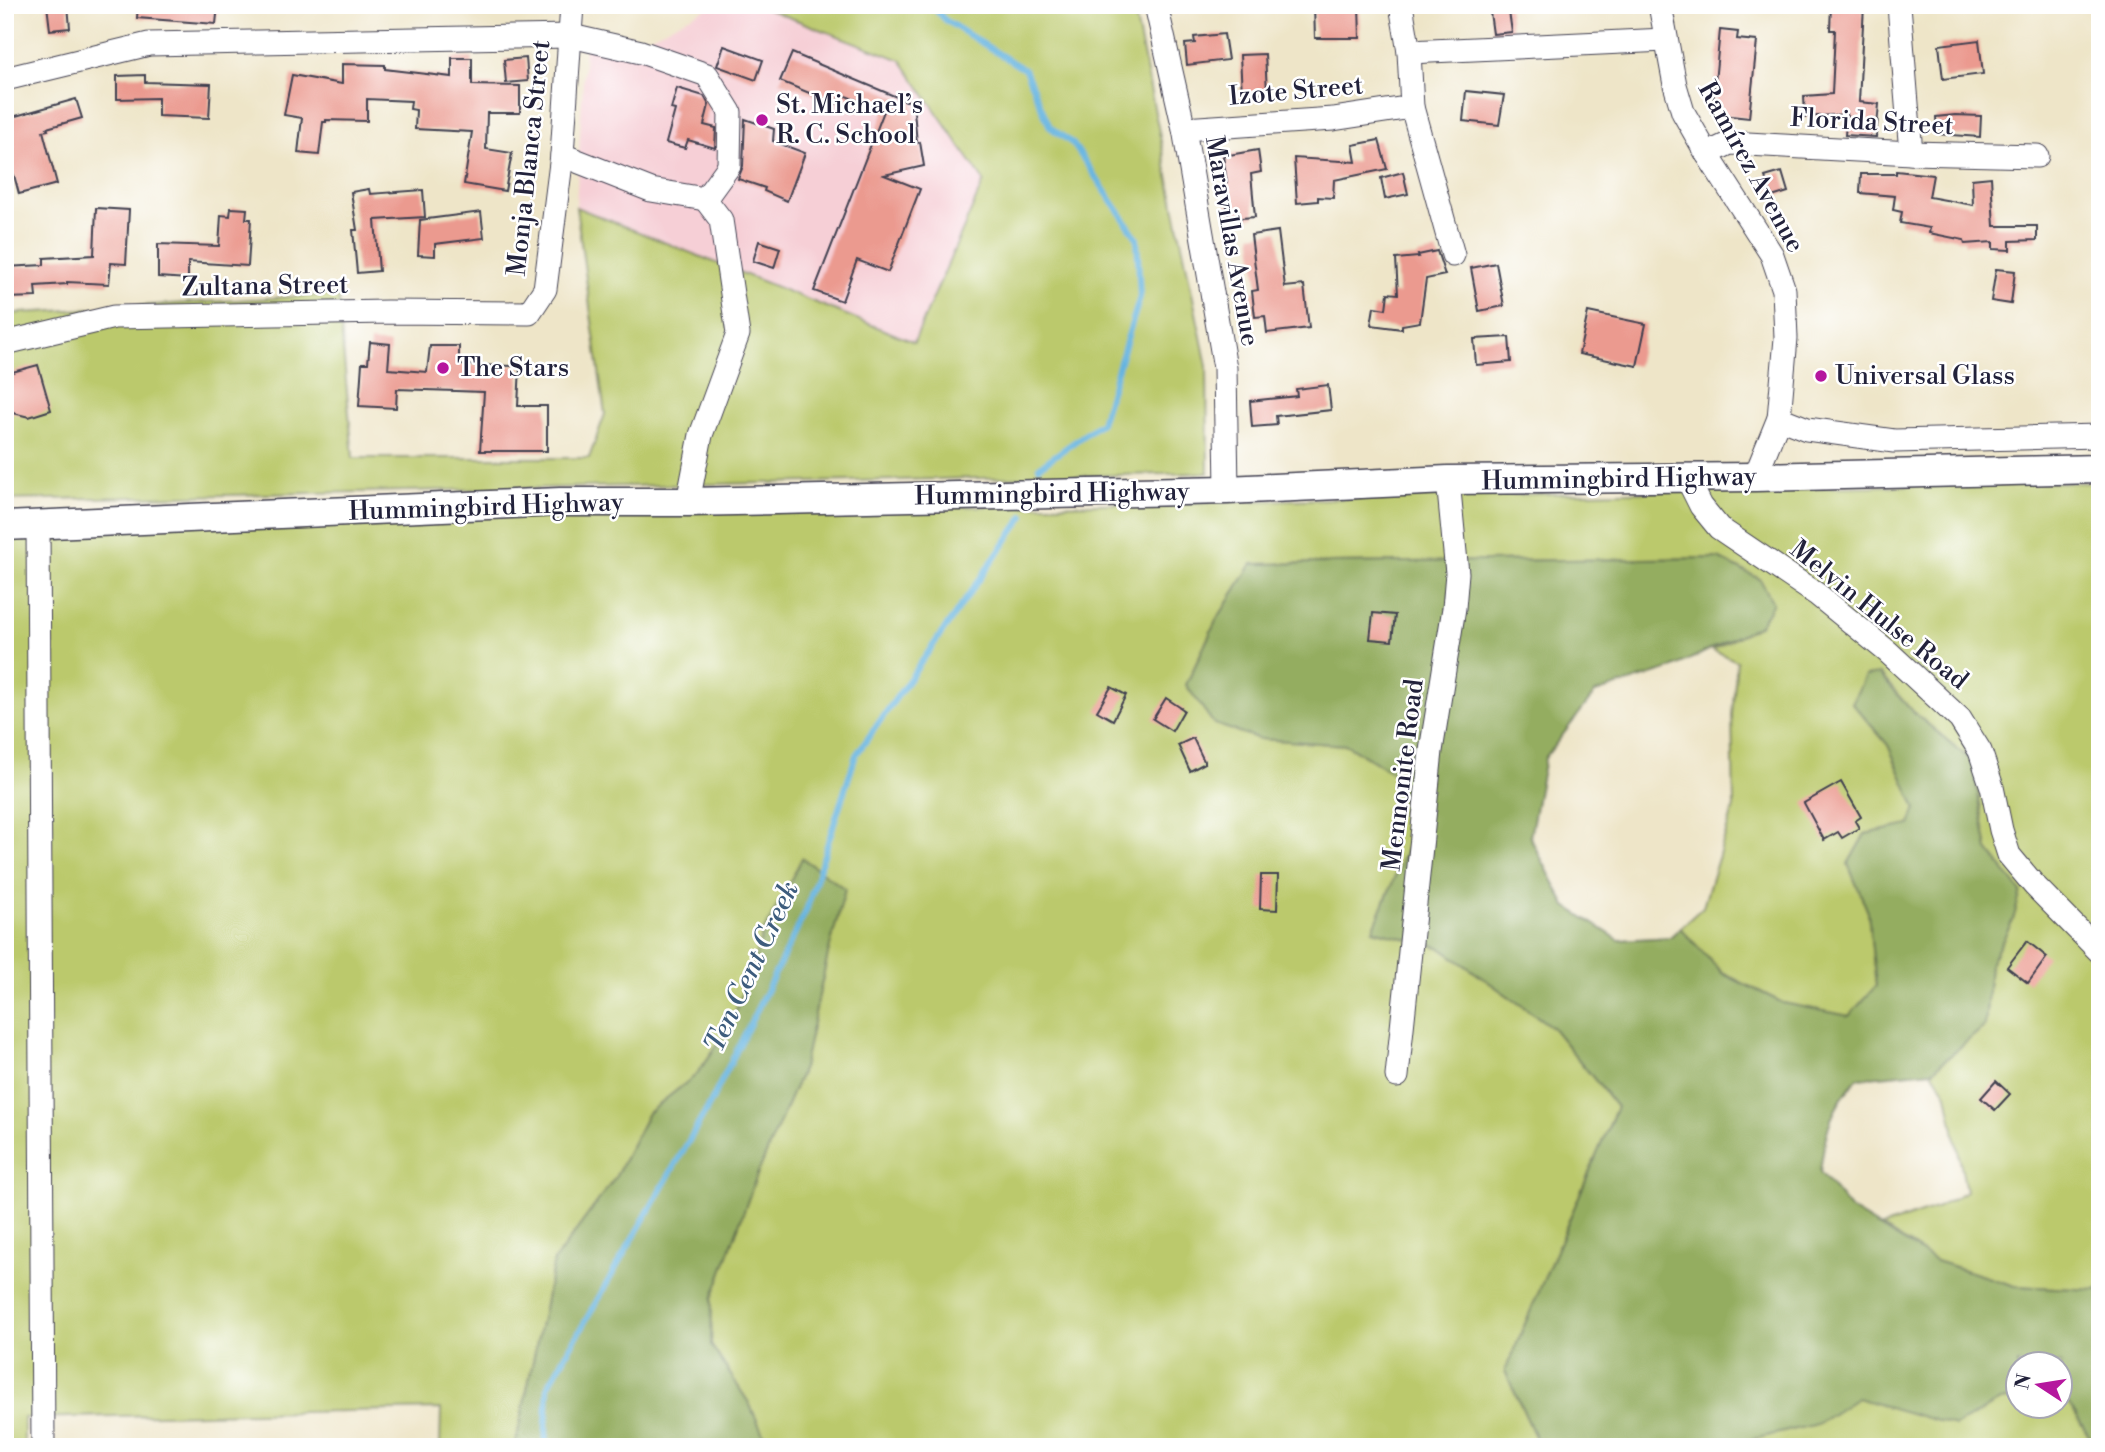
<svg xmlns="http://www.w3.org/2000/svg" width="2105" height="1452" font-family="'Libre Bodoni',serif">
<rect width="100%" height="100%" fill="#fff"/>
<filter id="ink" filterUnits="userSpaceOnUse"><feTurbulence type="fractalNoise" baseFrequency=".0143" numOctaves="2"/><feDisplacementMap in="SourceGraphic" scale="14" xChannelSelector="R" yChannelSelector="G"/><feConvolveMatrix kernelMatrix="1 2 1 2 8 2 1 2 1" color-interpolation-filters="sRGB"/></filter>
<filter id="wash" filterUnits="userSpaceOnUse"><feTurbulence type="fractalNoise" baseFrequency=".00686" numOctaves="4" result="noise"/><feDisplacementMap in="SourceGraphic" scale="28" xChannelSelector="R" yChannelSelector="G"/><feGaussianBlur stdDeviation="1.57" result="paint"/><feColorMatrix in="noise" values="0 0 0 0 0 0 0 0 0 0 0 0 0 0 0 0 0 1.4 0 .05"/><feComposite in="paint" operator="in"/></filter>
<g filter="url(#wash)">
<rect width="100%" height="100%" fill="#eee5c8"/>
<polygon fill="#f6cfd6" points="713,5 757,5 901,60 985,181 914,342 576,207 586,29 645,39"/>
<g fill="#bbc96c" stroke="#6e7654" stroke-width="2">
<polygon points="757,5 1133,5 1207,366 1208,473 5,500 5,314 338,294 353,458 589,458 605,414 576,207 914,342 984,181 901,60"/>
<polygon points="2051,482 2100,483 2100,1288 2096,1290 2015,1286 1936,1261 1882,1227 1938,1207 1966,1191 1947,1094 1932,1071 1985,1026 1990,964 2013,920 2020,892 1988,850 1972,761 1911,710 1880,674 1852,703 1888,745 1916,807 1911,825 1865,834 1848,864 1868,912 1876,986 1849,1016 1783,1003 1723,973 1680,928 1703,907 1734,807 1732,714 1737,661 1712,650 1760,625 1760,579 1718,558 1252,564 1216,621 1186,685 1214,724 1260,739 1347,745 1397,775 1411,838 1373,930 1439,947 1552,1027 1617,1107 1505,1371 1540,1447 769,1447 749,1403 711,1345 712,1299 757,1175 803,1068 828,954 845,890 764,931 730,1027 696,1075 648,1113 615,1178 554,1261 515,1447 440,1447 441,1409 24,1418 24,1447 5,1447 5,525 1202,502"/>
<polygon points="2060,1390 2099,1447 1736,1447 1741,1442 1817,1424 1857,1397 1955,1426 2000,1401 2017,1398 2018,1406 2060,1406"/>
</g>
<g fill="#94ad60" stroke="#5b684e" stroke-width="2">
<path d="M1718,558L1760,579L1773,603L1760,625L1670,669L1595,693L1545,758L1530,837L1566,906L1619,940L1670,937L1680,928L1723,974L1783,1003L1849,1016L1876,986L1868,912L1848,864L1865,834L1910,825L1916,808L1888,745L1852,703L1865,676L1879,674L1911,710L1972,761L1988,850L2021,892L2013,920L1990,964L1985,1026L1932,1071L1858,1078C1830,1108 1825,1132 1820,1172L1851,1210L1936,1261L2015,1286L2096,1290L2100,1288V1447L2089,1436L2060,1390V1364H2018L2017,1398L2000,1401L1955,1426L1857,1398L1817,1424L1741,1442L1736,1447H1540L1505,1371L1617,1107L1552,1027L1439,947L1373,930L1411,838L1397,775L1347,745L1260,739L1214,724L1186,685L1216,621L1252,564Z"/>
<polygon points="802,858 845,889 828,954 803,1068 757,1175 712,1299 711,1345 749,1403 769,1447 515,1447 554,1261 615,1178 648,1113 696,1075 730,1027 764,931"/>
</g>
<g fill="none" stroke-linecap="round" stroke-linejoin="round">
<g stroke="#65b4e0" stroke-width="6">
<polyline points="931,5 945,20 1025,70 1050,127 1073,144 1137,238 1140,297 1101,423 1039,467"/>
<polyline points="545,1447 548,1386 710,1104 806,911 856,755 1024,516"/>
</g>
</g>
<g id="blocks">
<g fill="#eb9a8f">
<polygon points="47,5 68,5 70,28 50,30"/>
<polygon points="138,5 218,5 216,24 137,18"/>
<polygon points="1314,5 1359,5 1360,38 1315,38"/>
<polygon points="1489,5 1508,5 1512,32 1493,34"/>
<polygon points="1831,5 1864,5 1859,102 1879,104 1876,137 1845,135 1847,114 1805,117 1804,96 1832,94 1835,30 1830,30"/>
<polygon points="1720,30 1738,32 1737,39 1757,41 1749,118 1712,114"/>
<polygon points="1224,34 1228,60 1187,65 1185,44 1195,43 1194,37"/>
<polygon points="1979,40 1983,74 1943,79 1939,45"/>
<polygon points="724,46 763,60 756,80 717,66"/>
<polygon points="792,53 906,101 913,100 917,143 920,142 924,166 884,175 920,189 888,272 857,260 842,301 814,291 884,111 841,94 836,104 780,81"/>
<polygon points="1265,54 1267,92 1242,94 1240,55"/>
<polygon points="452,58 472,58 472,85 520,86 520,113 487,113 486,149 512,153 505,191 464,184 472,132 415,129 416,110 410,109 411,101 367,99 367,121 326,120 326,122 323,122 319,155 298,153 302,118 284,115 292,75 342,84 342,64 385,65 385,69 452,77"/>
<polygon points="526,58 528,81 506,83 504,60"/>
<polygon points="145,75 145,82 211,84 209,118 158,116 158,98 117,99 117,76"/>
<polygon points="677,88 704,96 709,105 704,125 716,128 715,148 688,140 685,148 666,143 675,110 671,109"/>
<polygon points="1466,91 1504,95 1499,125 1463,121"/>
<polygon points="76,99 82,118 47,128 48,130 43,131 57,184 19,194 14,175 5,178 5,119"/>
<polygon points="1955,115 1981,116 1980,137 1937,134 1936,117"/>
<polygon points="745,119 774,129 773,141 805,153 787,201 764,191 765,188 738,179 743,166"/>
<polygon points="1379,140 1387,169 1334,180 1333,198 1318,197 1318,201 1297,203 1294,158 1356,162 1353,145"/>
<polygon points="1258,150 1261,172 1251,174 1255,217 1228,219 1225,184 1227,183 1223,156"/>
<polygon points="1896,171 1933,175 1929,197 1973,205 1972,179 1991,177 1994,226 2037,226 2037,240 2010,241 2010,250 1993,249 1993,242 1965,244 1964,240 1929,233 1930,228 1900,223 1902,212 1893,210 1895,196 1860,193 1861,174 1896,174"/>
<polygon points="1403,172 1408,194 1385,199 1381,178"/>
<polygon points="1782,172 1788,192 1772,197 1765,177"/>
<polygon points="369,189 370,194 423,190 425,217 375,220 379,271 357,273 353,230 357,230 351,192"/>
<polygon points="96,208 129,210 126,264 111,263 109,284 67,282 67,284 35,286 36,297 5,298 5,267 44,265 44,258 94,255"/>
<polygon points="231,208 247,209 246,219 251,219 248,266 188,262 188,279 158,277 158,244 219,246 221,215 230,216"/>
<polygon points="481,212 484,238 435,244 435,256 418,255 420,220"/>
<polygon points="1278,231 1285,287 1304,285 1309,328 1267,333 1265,316 1255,317 1252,291 1258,290 1251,235"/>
<polygon points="759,241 780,248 774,268 753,261"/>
<polygon points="1437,251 1445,275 1426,279 1420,322 1402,325 1402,329 1371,325 1374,307 1386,309 1388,293 1398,294 1396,259 1419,257 1418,255"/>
<polygon points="1496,263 1504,306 1479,311 1471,268"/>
<polygon points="1996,269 2015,271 2011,304 1991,301"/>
<polygon points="1588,312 1646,324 1637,366 1579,354"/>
<polygon points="1509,337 1511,362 1476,365 1474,339"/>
<polygon points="370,342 390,344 388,369 427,372 430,346 459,346 459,365 520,366 518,406 547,406 547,451 480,451 484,392 397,389 396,408 359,406 362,363 368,363"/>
<polygon points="38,365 51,410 29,417 5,411 5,374"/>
<polygon points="1328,385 1331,410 1276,416 1277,425 1252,427 1250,401 1297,396 1296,389"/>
<polygon points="1373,613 1395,615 1392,641 1370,639"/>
<polygon points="1111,687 1126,695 1113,720 1097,711"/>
<polygon points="1166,698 1184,710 1172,731 1153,719"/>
<polygon points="1193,738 1205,763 1190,771 1178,745"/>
<polygon points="1841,782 1861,817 1855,821 1859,828 1842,838 1838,832 1824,840 1804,803"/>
<polygon points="1261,875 1278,875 1277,910 1260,909"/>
<polygon points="2027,941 2047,957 2028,983 2007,967"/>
<polygon points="1996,1081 2010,1094 1995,1110 1981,1098"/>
</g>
</g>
</g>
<g filter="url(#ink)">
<use href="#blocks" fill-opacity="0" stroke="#413f50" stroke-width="2"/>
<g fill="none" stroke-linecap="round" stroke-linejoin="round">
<defs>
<g id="minor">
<polyline points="1156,5 1184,129 1225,368 1227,490"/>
<polyline points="1401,5 1409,52 1412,107 1453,255"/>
<polyline points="1660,5 1675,85 1683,112 1707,154 1772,255 1784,290 1786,338 1779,418 1755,477"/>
<polyline points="1899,5 1911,153"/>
<polyline points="1409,52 1665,40"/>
<polyline points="5,79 149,44 571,36 641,52 707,75 730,112 729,166 705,199 651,190 562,155"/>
<polyline points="1184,129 1333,119 1412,107"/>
<polyline points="1707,154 1730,143 1911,153 2037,156"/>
<polyline points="5,343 114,317 387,312 529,313 545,289 562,155 572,5"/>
<polyline points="1779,418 1807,429 1894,441 2100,436"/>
<polyline points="1687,478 1701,506 1719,528 1818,595 1888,652 1960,719 1980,751 1992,787 2001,830 2009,855 2034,885 2100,952"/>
<polyline points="688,502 701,435 738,334 721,220 705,199"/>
<polyline points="38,525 43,1447"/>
<polyline points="1397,1076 1431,751 1454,608 1457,573 1448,480"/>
</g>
<polyline id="major" points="5,526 560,502 688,502 1227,490 1448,480 1755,477 2100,469"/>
</defs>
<use href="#minor" stroke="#413f50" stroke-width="25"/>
<use href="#major" stroke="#413f50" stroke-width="31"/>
<use href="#minor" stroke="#fff" stroke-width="23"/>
<use href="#major" stroke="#fff" stroke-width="28"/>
</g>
</g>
<g fill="#b5179e" stroke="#fff" stroke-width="2.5">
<circle cx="762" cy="120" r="7"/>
<circle cx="443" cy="368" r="7"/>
<circle cx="1821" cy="376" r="7"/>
</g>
<g text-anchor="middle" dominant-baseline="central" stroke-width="5" stroke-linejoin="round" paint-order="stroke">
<g font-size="26" fill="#22223b" stroke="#fff">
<text transform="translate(1296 91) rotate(-5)">Izote Street</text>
<text transform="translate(1872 122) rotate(3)">Florida Street</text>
<text transform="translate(529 158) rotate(-84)">Monja Blanca Street</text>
<text transform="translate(1751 167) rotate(61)">Ramírez Avenue</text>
<text transform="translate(1232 241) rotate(80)">Maravillas Avenue</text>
<text transform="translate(265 286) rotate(-1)">Zultana Street</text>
<text transform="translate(1619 479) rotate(-1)">Hummingbird Highway</text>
<text transform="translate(1052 494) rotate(-1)">Hummingbird Highway</text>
<text transform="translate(486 507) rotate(-2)">Hummingbird Highway</text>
<text transform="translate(1879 615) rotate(39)">Melvin Hulse Road</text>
<text transform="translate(1403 775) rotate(-83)">Mennonite Road</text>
</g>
<g font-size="26" fill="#22223b" stroke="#fff" text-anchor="start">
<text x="776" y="105">St. Michael’s<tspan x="776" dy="30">R. C. School</tspan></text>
<text x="457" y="368">The Stars</text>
<text x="1835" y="376">Universal Glass</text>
</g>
<g font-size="28" font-style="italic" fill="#3d5c7d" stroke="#fff">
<text transform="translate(752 967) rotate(-65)">Ten Cent Creek</text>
</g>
</g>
<rect width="2105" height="1452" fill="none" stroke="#fff" stroke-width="28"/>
<g transform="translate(2039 1385) rotate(282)"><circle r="33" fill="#ffffff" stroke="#a7a7b1" stroke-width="2"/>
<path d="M0-5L12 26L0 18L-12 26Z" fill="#b5179e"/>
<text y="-10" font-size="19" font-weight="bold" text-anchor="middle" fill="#22223b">N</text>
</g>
</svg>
